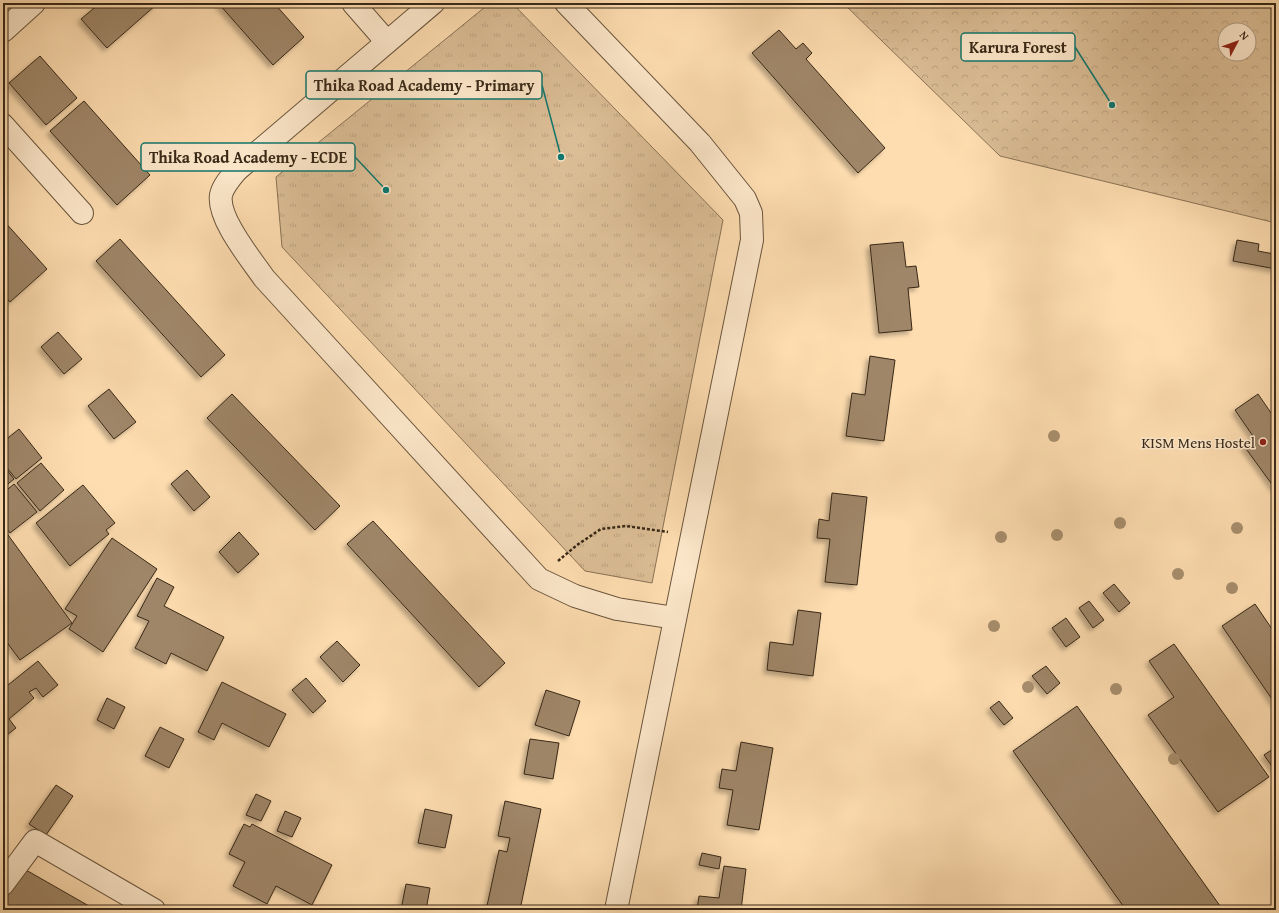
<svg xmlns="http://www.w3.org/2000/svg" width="1279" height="913" font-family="'Gentium Book Plus',serif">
<defs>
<pattern id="grass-tufts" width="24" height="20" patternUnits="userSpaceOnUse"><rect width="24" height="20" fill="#dcbe96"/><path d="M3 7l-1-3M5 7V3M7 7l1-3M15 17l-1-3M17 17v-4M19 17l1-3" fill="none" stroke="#bea381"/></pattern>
<pattern id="forest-crowns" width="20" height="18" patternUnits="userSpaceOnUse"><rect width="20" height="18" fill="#dcbe96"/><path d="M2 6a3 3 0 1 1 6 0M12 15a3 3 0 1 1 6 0" fill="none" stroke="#bea381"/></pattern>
<filter id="shadow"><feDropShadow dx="-3.5" dy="3.5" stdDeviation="2" flood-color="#0004"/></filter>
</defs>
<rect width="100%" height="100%" fill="#feddb0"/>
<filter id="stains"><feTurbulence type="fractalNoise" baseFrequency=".005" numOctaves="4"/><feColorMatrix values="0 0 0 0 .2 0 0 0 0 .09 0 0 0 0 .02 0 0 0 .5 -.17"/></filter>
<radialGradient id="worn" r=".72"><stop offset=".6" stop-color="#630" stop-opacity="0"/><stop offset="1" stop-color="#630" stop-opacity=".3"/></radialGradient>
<polygon fill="url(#grass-tufts)" stroke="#8a7356" points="490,3 512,3 723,220 652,583 585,571 282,247 276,177"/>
<path fill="url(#forest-crowns)" stroke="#8a7356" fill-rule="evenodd" d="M843,3H1276V223L1000,156ZM1225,30H1249V54H1225Z"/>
<g fill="#9f8667" stroke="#382817" filter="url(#shadow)">
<polygon points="100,3 156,3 157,4 107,48 81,19"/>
<polygon points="218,3 274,3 304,37 273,65"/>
<polygon points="779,30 796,49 803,43 812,53 806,59 885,148 858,173 752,53"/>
<polygon points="40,56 77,98 46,125 9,83"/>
<polygon points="84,101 150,175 117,205 50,131"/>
<polygon points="3,220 47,269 10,302 3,294"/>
<polygon points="120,239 225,355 201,377 96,261"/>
<polygon points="1237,240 1259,244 1258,251 1274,254 1274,249 1276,249 1276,269 1233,261"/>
<polygon points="903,242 906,267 916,266 919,287 908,288 912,330 879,333 870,245"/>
<polygon points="58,332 82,359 64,374 41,347"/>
<polygon points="870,356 895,360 884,441 846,436 852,393 865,395"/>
<polygon points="109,389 136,422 114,439 88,406"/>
<polygon points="232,394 340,506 315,530 207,418"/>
<polygon points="1258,394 1276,420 1276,490 1244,446 1255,439 1235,410"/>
<polygon points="19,429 42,458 16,479 3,463 3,442"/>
<polygon points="41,463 64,490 40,511 17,483"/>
<polygon points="3,465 14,479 3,488"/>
<polygon points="187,470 210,497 194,511 171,484"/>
<polygon points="14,484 37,512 10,533 3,524 3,493"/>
<polygon points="83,485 115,523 106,530 109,534 70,566 36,523"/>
<polygon points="832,493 867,497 857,585 825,582 830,539 817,538 819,519 829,521"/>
<polygon points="373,521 505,663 479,687 347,544"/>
<polygon points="3,528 72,623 20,660 3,637"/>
<polygon points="239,532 259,554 238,573 219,552"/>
<polygon points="112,538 157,569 103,652 69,629 77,616 65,609"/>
<polygon points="157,578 174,587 164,606 224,637 207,671 171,653 166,664 135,648 149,621 137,616"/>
<polygon points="1114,584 1130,603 1119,612 1103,593"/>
<polygon points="1089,601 1104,620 1093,628 1079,608"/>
<polygon points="1255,604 1272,629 1276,626 1276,705 1222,626"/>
<polygon points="798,610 821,613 813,676 767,670 770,642 793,645"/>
<polygon points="1066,618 1080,637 1066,647 1052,628"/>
<polygon points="337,641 360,665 343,682 320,657"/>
<polygon points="1174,644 1269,777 1218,812 1148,715 1174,697 1149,661"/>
<polygon points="38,661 58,685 43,697 36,688 29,692 34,698 9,719 16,728 3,738 3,689"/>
<polygon points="1046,666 1060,683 1047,694 1032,676"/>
<polygon points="306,678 326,701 313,713 292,690"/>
<polygon points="222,682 286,714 269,747 222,723 214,740 198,732"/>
<polygon points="546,690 580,701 569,736 535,725"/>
<polygon points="107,698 125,707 114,729 97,720"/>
<polygon points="999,701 1013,718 1004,725 990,708"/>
<polygon points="1077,706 1223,910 1126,910 1013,751"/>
<polygon points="160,727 184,739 169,768 145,756"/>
<polygon points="530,739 559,743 553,779 524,774"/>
<polygon points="741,742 773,748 759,830 727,825 733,790 719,788 722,769 736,771"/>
<polygon points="1276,747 1276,772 1264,755"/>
<polygon points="56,785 73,796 46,835 29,824"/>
<polygon points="256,794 271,801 261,821 246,815"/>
<polygon points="505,801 541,809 520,910 499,910 499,909 487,906 499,850 507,852 510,838 498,836"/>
<polygon points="425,809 452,815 445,848 418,843"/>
<polygon points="285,811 301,818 292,837 277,831"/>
<polygon points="244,824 250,827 252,824 332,865 312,905 276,886 267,904 233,886 245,862 229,854"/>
<polygon points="702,853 721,857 719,869 699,865"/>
<polygon points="19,866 96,910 5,910 3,909 3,893"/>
<polygon points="724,866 746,869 741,910 697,910 699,896 719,898"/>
<polygon points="406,884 430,888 426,910 401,910"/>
</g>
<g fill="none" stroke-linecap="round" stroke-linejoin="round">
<defs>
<g id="minor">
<polyline points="353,3 387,42"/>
<path d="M433,3L237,170C231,177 223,186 221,195C217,218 251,259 264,278L539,579L575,596L617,609L675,618"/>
<polyline points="566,3 700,143 745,199 751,213 752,240 616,910"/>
<polyline points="3,31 34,3"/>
<polyline points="3,125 82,213"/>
<polyline points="3,884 35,841 154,910"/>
</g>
</defs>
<use href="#minor" stroke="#6a553d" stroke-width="24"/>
<polyline stroke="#382817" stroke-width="2.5" stroke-dasharray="3 2" stroke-linecap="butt" points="558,561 577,545 601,529 626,526 668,532"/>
<use href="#minor" stroke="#fee9cc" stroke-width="22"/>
</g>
<g fill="#a88e6d">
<circle cx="1054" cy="436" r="6"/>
<circle cx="1120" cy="523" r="6"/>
<circle cx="1237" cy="528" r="6"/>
<circle cx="1057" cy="535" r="6"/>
<circle cx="1001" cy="537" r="6"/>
<circle cx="1178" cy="574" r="6"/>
<circle cx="1232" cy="588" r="6"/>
<circle cx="994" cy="626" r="6"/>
<circle cx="1028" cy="687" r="6"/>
<circle cx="1116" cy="689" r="6"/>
<circle cx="1174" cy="759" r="6"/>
</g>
<circle fill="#8f2418" stroke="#fee9cc" stroke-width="1.5" cx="1263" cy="442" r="4"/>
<g text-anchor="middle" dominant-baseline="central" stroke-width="3" stroke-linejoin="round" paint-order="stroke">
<g font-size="15" fill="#382817" stroke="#fee9cc" text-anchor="end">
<text x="1255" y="442">KISM Mens Hostel</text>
</g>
</g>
<path fill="none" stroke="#0f766e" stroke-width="1.5" d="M1112 105L1075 47M561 157L542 85M386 190L355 157"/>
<g fill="#0f766e" stroke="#fee9cc" stroke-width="1.5">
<circle cx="1112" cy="105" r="4"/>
<circle cx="561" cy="157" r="4"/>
<circle cx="386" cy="190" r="4"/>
</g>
<g fill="#fee9cc" stroke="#0f766e" stroke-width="1.5">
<rect x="961" y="33" width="114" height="28" rx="4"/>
<rect x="306" y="71" width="236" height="28" rx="4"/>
<rect x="141" y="143" width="214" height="28" rx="4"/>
</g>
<g font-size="16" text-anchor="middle" font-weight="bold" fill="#382817">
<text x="1018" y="53">Karura Forest</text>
<text x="424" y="91">Thika Road Academy - Primary</text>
<text x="248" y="163">Thika Road Academy - ECDE</text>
</g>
<rect width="1279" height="913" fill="none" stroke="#feddb0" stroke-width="16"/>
<rect x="4" y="4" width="1271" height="905" fill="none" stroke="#382817" stroke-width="2"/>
<rect x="8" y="8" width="1263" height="897" fill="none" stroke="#382817"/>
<g transform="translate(1237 42) rotate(49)"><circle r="19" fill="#fee9cc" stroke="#af9c84"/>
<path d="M0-3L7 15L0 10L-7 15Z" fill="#8f2418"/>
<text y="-6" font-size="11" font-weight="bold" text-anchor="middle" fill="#382817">N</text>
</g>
<rect width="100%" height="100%" filter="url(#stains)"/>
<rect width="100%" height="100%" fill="url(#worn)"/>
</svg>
